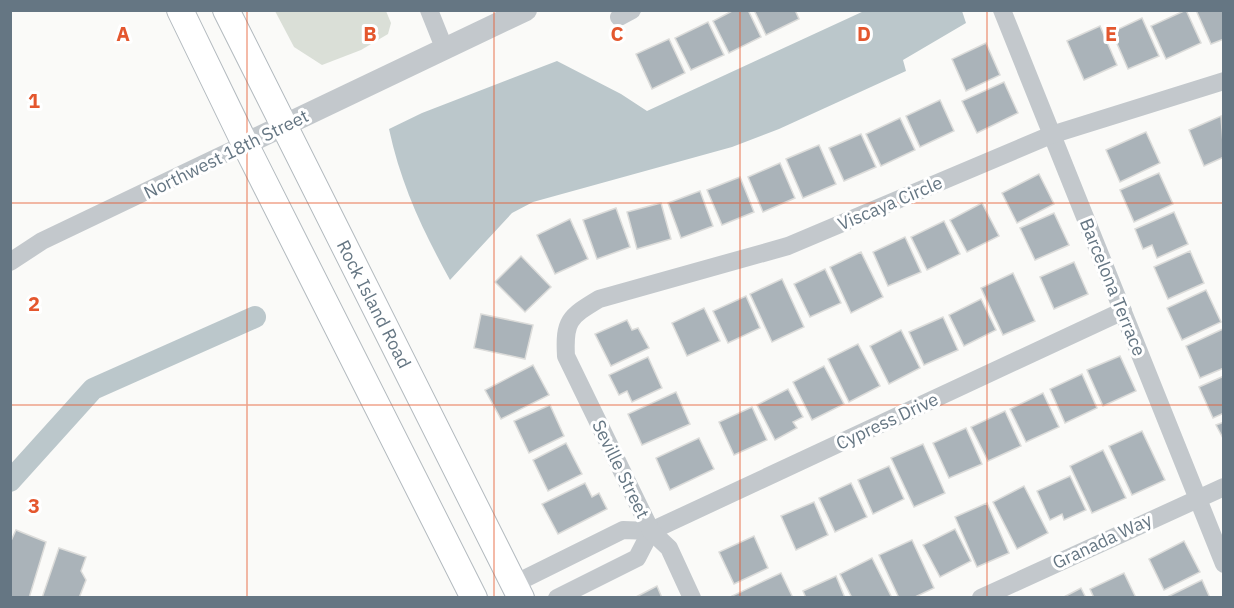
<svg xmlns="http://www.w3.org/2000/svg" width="1234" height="608" font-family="'IBM Plex Sans',sans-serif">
<rect width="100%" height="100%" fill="#fafaf8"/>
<polygon fill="#dadfd7" points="275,11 386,11 391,23 388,34 361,50 322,65 294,47"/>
<path fill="#bbc7cb" d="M864,11H962L966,23L903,60L906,71L779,129L732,147L533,202L512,213L450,280C423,231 401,185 389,129L422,113L557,61L621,94L647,111Z"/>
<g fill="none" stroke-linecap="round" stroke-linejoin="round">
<polyline stroke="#bbc7cb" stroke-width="22" points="10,481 93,389 255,317"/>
</g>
<g fill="#aab3b9" stroke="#dcdcda" stroke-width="1.5">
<polygon points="734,10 748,10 761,37 729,53 713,21"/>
<polygon points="754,10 795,10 799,19 766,35"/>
<polygon points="1186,10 1201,43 1166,59 1151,26"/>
<polygon points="1196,10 1224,10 1224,39 1211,44"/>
<polygon points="1142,18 1159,56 1128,69 1112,32"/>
<polygon points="708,22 724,55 691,70 675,38"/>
<polygon points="1100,26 1117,65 1084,80 1067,41"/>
<polygon points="669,39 685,73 652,89 636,54"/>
<polygon points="986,43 1000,75 966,91 952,59"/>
<polygon points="1004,82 1018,113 977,133 962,101"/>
<polygon points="940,100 954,131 920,147 906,116"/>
<polygon points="1221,116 1224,157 1204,166 1189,130"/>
<polygon points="900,118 915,150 881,166 866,134"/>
<polygon points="1146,132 1160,163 1120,182 1106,150"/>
<polygon points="861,134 876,167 844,181 829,148"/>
<polygon points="819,145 836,184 803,198 786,159"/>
<polygon points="780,163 795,198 763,212 748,177"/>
<polygon points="1159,173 1173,204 1134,222 1120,190"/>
<polygon points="1039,174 1054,204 1017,223 1002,193"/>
<polygon points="740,177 754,212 722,225 707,190"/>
<polygon points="700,191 713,226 681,238 668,203"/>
<polygon points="661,203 671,239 637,249 627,212"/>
<polygon points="982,203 999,236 967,252 950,220"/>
<polygon points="616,208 630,247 597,259 583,220"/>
<polygon points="1174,212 1188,244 1157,258 1152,245 1143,249 1135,229"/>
<polygon points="1054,213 1069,245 1035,260 1020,228"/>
<polygon points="570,219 588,259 555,274 537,235"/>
<polygon points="944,221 960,254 927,270 911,237"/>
<polygon points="905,237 921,272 888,286 873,252"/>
<polygon points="1190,251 1204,283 1168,299 1154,267"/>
<polygon points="861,252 883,297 851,313 830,267"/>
<polygon points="521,256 551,287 525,312 495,282"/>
<polygon points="1074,262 1088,294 1054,309 1040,277"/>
<polygon points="825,269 841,303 810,317 794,284"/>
<polygon points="1013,273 1035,321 1003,335 981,288"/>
<polygon points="782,279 804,327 772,342 750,294"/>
<polygon points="1206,290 1221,322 1182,340 1167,308"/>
<polygon points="746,296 760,328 728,343 713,311"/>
<polygon points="981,299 996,330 964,346 949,315"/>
<polygon points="704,308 720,341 687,356 672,323"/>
<polygon points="481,314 533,325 525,359 474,348"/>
<polygon points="943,317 958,350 924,365 909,332"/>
<polygon points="627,320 632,330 638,328 649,348 611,366 595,334"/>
<polygon points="1223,329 1224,368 1200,378 1186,346"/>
<polygon points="901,330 920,368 889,384 870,346"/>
<polygon points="858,344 880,386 849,402 828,359"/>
<polygon points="1120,356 1136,391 1103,406 1087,370"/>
<polygon points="648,357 662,388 632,402 627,391 619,395 609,375"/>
<polygon points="533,365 549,395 501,419 485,390"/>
<polygon points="824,366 844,404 812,420 793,382"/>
<polygon points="1082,374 1097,408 1065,423 1050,389"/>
<polygon points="1224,376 1224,413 1213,418 1199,387"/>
<polygon points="788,389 803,417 793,422 797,428 775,440 757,405"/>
<polygon points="676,392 690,424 642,445 628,414"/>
<polygon points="1043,393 1059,427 1026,442 1010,409"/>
<polygon points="550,405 564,436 529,453 514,421"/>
<polygon points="752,407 767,440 734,455 719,422"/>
<polygon points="1005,411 1021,446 988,461 971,427"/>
<polygon points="1224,422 1224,440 1216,425"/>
<polygon points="966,428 982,464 949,478 933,443"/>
<polygon points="1142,431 1165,480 1132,495 1109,446"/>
<polygon points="699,438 714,469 670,490 656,458"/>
<polygon points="566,443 582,474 548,491 533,460"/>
<polygon points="923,444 945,493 914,507 891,458"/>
<polygon points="1103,450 1126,498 1092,513 1070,466"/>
<polygon points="889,466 904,499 873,514 858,480"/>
<polygon points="1070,476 1086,510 1064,520 1062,514 1050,520 1037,491"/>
<polygon points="585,483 592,497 599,493 607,509 558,534 542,504"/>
<polygon points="851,483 867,517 835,532 819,498"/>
<polygon points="1024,486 1048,533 1017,549 993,502"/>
<polygon points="814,502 828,535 796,550 781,516"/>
<polygon points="987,503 1009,553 977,567 955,517"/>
<polygon points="955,529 971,561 940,577 923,545"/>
<polygon points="16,530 46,542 29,598 10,598 10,543"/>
<polygon points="754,536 768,568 734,584 719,552"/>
<polygon points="912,540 934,588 913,598 899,598 879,555"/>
<polygon points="1184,541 1200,572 1164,590 1149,559"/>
<polygon points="59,548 86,557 81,571 86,580 79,598 42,598"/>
<polygon points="872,558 892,598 852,598 840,574"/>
<polygon points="781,573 793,598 733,598 732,596"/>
<polygon points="1124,573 1136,598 1094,598 1090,589"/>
<polygon points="836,576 845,598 806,598 803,591"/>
<polygon points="1202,580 1210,598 1165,598"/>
<polygon points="657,586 662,598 634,598"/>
<polygon points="1081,588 1086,598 1062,598"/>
</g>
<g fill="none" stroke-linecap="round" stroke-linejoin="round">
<defs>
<g id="secondary">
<polyline points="180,10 245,144 474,598"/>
<polyline points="226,10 521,598"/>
</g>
</defs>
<use href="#secondary" stroke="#b3babf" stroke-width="28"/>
<g stroke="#c3c8cc" stroke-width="18">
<polyline points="429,10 445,50"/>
<polyline points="1002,10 1224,564"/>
<polyline points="619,17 632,10"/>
<polyline points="10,262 42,241 245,144"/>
<polyline points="514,584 623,530 651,531 1123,311"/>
<polyline points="557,598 637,558 651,531"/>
<path d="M692,598L669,548L651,531L566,356C564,321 569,317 599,299L788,246L1051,135L1224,81"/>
<polyline points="981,598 1224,487"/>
</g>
<polyline stroke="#c3c8cc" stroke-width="22" points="245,144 526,10"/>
<use href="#secondary" stroke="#fff" stroke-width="26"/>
</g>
<path fill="none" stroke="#e4572e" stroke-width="1.5" stroke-opacity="0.55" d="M247,10V598M494,10V598M740,10V598M987,10V598M10,203H1224M10,405H1224"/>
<g text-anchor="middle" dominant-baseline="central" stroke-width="6" stroke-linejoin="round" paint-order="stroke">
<g font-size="18" fill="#657683" stroke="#fff">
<text transform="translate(226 154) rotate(-26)">Northwest 18th Street</text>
<text transform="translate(890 203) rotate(-23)">Viscaya Circle</text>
<text transform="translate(1113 287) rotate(68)">Barcelona Terrace</text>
<text transform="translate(374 304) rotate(63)">Rock Island Road</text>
<text transform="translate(887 421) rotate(-25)">Cypress Drive</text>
<text transform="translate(621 469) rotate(64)">Seville Street</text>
<text transform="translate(1102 541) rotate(-25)">Granada Way</text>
</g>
</g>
<g font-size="20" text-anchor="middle" font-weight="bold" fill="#e4572e" stroke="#fff" stroke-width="6" stroke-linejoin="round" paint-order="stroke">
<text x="123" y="41">A</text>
<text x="370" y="41">B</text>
<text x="617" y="41">C</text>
<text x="864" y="41">D</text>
<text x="1111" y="41">E</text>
<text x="34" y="108">1</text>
<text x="34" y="311">2</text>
<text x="34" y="513">3</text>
</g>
<rect width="1234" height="608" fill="none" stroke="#657683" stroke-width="24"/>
</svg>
